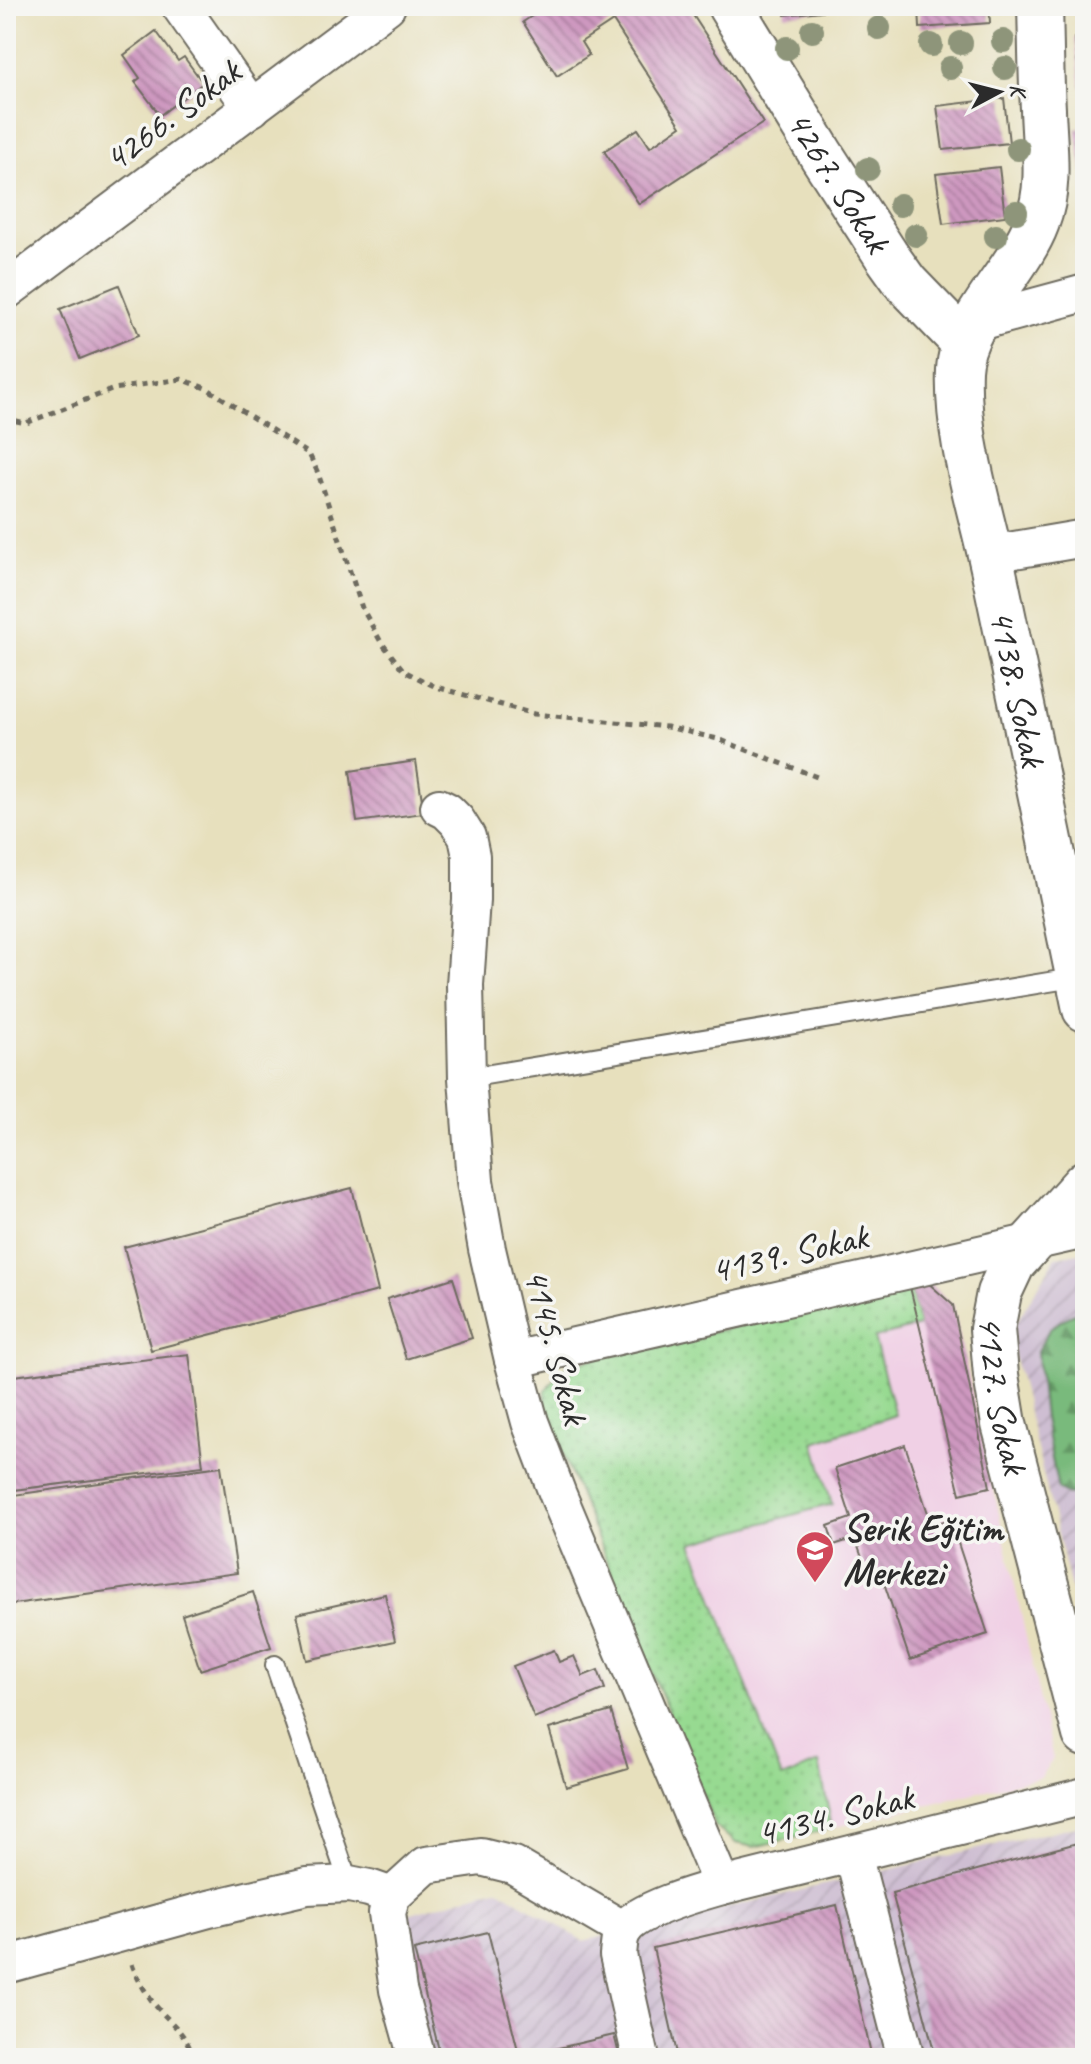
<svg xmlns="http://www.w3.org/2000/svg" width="1091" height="2064" font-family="Caveat,sans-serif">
<defs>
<pattern id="industrial-furrows" width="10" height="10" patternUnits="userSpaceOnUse" patternTransform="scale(2)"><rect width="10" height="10" fill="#cebed2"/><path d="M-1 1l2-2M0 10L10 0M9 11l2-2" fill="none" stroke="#b1a3b4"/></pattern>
<pattern id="grass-dots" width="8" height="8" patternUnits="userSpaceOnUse" patternTransform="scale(2)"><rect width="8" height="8" fill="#97da91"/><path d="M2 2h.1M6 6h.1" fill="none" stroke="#82bb7d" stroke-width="1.8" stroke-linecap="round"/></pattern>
<pattern id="forest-firs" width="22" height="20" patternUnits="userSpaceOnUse" patternTransform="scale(2)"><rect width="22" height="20" fill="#79ba7b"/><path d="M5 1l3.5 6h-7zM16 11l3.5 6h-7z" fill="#639765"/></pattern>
<pattern id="building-back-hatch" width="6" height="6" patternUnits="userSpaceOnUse" patternTransform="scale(2)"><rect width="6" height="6" fill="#ce98c0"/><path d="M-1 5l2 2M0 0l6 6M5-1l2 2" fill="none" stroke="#a77c9c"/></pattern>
</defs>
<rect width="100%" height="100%" fill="#f6f6f2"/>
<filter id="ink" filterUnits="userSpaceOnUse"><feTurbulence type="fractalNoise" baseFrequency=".0125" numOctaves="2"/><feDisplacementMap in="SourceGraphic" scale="16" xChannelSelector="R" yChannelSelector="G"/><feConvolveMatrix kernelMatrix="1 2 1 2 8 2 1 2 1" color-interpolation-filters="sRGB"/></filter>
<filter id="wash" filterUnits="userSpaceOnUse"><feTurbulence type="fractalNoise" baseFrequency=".006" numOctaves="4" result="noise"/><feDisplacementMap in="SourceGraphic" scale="32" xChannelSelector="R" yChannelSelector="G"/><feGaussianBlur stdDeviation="1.8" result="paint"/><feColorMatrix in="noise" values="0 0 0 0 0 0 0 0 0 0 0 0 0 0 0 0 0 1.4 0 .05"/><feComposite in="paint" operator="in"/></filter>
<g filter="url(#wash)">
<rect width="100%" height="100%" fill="#e7e0bd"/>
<polygon fill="#f0d0e5" points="926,1281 953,1305 1053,1759 1040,1777 755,1847 736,1843 545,1410 545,1391"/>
<g fill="url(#industrial-furrows)">
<polygon points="1085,1252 1085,1645 1009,1334 1056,1257"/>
<polygon points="1085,1824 1085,2058 422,2058 408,1914 497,1888 583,1941"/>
</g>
<polygon fill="url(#grass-dots)" stroke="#61825e" stroke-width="2" points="910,1287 919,1326 874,1338 895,1415 814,1442 832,1504 692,1543 782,1778 819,1763 832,1828 755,1847 736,1843 715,1826 545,1410 545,1391 567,1365"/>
<polygon fill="url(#forest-firs)" stroke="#527253" stroke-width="2" points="1085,1311 1085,1490 1068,1495 1058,1489 1044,1418 1037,1352 1050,1328 1074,1313"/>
<g id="blocks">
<g fill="url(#building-back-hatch)">
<polygon points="547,6 687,6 763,123 639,204 604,151 638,129 650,147 681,126 613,21 581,42 589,55 557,76 523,22"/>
<polygon points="784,6 848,6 848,8 785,15"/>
<polygon points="919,6 989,6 990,23 920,28"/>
<polygon points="156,31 178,61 184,57 203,83 160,115 135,82 140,78 124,55"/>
<polygon points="1085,36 1085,87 1081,88 1075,38"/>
<polygon points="1004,98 1009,143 943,150 937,106"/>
<polygon points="1085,127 1085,173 1083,173 1076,129"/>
<polygon points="999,167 1005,216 943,224 936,174"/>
<polygon points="119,285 139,335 80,359 60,309"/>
<polygon points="416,761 424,813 357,822 350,771"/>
<polygon points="352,1188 378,1291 151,1350 124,1247"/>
<polygon points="453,1278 472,1338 406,1359 387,1299"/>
<polygon points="926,1281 953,1305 990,1487 960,1494 910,1287"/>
<polygon points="189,1354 203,1466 6,1491 6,1377"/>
<polygon points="905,1445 932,1525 950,1519 988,1634 910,1660 879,1568 867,1572 855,1538 834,1545 828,1526 851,1518 835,1468"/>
<polygon points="221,1466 237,1573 6,1605 6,1496"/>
<polygon points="253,1592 271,1647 200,1670 182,1615"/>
<polygon points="385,1594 395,1641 307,1660 297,1614"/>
<polygon points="554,1650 559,1662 574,1656 583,1676 598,1670 605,1689 534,1718 513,1666"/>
<polygon points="611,1711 628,1769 566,1787 549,1729"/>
<polygon points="1077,1843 1085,1871 1085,2058 936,2058 892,1893"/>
<polygon points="837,1905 872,2058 678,2058 653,1948"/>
<polygon points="488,1932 520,2058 441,2058 414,1950"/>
<polygon points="614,2035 620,2058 534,2058 533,2054"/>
</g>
</g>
</g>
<g filter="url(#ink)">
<use href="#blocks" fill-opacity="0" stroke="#6d6a5e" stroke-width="2"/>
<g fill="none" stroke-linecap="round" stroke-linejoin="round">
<defs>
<g id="service">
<polyline points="467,1078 1079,977"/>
<polyline points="275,1665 349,1884"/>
</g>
<g id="minor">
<polyline points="180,6 252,108"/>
<polyline points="6,291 387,6"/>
<polyline points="975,323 1085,293"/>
<polyline points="991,554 1085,538"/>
<polyline points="439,807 447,811 457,821 467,837 471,856 471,900 465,985 467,1078 475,1181 487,1249 513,1360 530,1422 558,1495 722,1886"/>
<polyline points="513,1360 1085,1230"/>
<polyline points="853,1854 906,2058"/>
<polyline points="6,1965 209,1909 307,1886 349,1884 369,1888 392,1896"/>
<polyline points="417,2058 398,1990 387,1913 392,1896 426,1865 481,1857 513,1865 624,1930"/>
<path d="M641,2058L618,1955C619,1947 619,1937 623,1930C639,1909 697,1893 722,1886L1085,1796"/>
</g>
<g id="tertiary">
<path id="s1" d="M730,6L822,156L886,255L906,283L964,343"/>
<path id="s2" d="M1040,6C1041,40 1041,74 1043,109C1044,146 1051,186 1037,222C1019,271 961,321 959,370C956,440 981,509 995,577C1025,721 1056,865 1085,1009"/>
<path id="s3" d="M1085,1183L1013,1263L999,1293L992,1329L996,1375L1004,1424L1085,1734"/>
</g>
</defs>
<use href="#service" stroke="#6d6a5e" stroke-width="22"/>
<use href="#minor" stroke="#6d6a5e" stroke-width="40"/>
<use href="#tertiary" stroke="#6d6a5e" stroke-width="48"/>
<g stroke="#6d6a5e" stroke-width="5" stroke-dasharray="6 6" stroke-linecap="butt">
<polyline points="6,414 12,420 26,423 114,389 181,379 208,389 309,454 318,473 362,608 381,642 404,671 436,687 534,714 667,727 718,739 817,777"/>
<path d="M132,1964C137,1979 146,1993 155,2005C171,2024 187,2033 193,2058"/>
</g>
<use href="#service" stroke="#fff" stroke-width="18"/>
<use href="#minor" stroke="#fff" stroke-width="36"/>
<use href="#tertiary" stroke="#fff" stroke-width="44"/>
</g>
<g fill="#8e957a">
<circle cx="879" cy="28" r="12"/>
<circle cx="812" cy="31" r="12"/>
<circle cx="1003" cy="41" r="12"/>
<circle cx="961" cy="43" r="12"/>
<circle cx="931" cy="45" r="12"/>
<circle cx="787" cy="48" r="12"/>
<circle cx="950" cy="68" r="12"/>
<circle cx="1005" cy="68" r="12"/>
<circle cx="1018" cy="149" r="12"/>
<circle cx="868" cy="169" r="12"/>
<circle cx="900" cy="205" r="12"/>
<circle cx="1016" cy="212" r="12"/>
<circle cx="916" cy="235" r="12"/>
<circle cx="996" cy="236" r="12"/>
</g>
</g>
<defs>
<symbol id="school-pin" viewBox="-11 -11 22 30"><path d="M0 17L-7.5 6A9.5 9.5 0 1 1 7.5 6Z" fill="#d1495b" stroke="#f6f6f2"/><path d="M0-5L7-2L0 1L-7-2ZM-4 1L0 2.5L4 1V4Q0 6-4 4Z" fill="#fff"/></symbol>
</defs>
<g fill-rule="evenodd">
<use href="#school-pin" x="793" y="1528" width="44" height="60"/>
</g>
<g text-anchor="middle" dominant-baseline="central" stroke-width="7" stroke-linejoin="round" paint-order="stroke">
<g font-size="38" fill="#2b2b2b" stroke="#f6f6f2">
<text transform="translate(172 115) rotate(-37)">4266. Sokak</text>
<text stroke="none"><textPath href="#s1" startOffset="206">4267. Sokak</textPath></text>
<text stroke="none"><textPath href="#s2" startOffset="710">4138. Sokak</textPath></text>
<text transform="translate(789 1253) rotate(-13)">4139. Sokak</text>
<text transform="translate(556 1346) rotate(75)">4145. Sokak</text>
<text stroke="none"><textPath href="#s3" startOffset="244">4127. Sokak</textPath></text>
<text transform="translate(835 1815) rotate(-14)">4134. Sokak</text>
</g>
<g font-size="38" font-weight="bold" fill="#2b2b2b" stroke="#f6f6f2" text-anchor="start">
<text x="843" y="1528">Serik Eğitim<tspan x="843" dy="44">Merkezi</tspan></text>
</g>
</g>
<rect width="1091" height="2064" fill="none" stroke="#f6f6f2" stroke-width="32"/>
<g transform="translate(999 92) rotate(83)" stroke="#f6f6f2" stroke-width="6" paint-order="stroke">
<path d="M0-6L14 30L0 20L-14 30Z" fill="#2b2b2b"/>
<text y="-12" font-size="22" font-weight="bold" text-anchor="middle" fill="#2b2b2b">K</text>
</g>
</svg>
